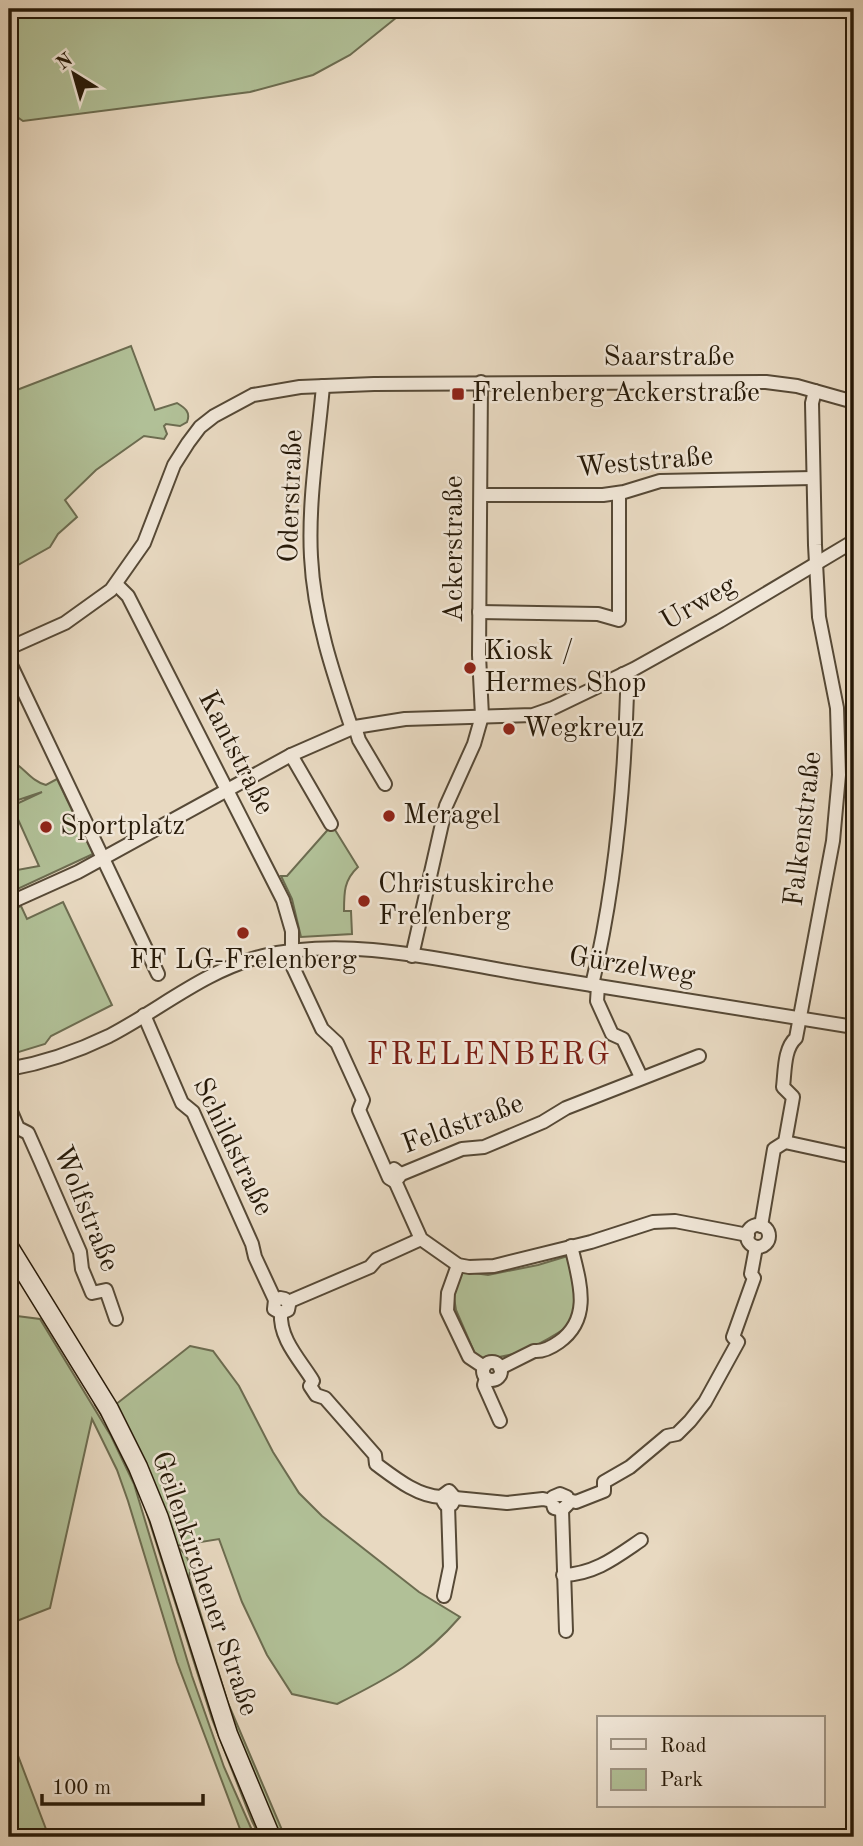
<svg xmlns="http://www.w3.org/2000/svg" width="863" height="1846" font-family="'Old Standard TT',serif">
<rect width="100%" height="100%" fill="#e8d9c1"/>
<filter id="stains"><feTurbulence type="fractalNoise" baseFrequency=".00286" numOctaves="4"/><feColorMatrix values="0 0 0 0 .2 0 0 0 0 .09 0 0 0 0 .02 0 0 0 .5 -.17"/></filter>
<radialGradient id="worn" r=".72"><stop offset=".6" stop-color="#630" stop-opacity="0"/><stop offset="1" stop-color="#630" stop-opacity=".3"/></radialGradient>
<g fill="#b1c097" stroke="#6c6c50" stroke-width="2">
<polygon points="9,9 407,9 350,55 313,75 250,92 23,121 10,112 9,104"/>
<path d="M131,346L155,410L177,403C185,408 191,412 187,422L180,426L166,424L164,426L167,434L164,439L144,436L96,470L65,500L77,517L58,534L50,547L9,570V393Z"/>
<path d="M9,760C23,765 30,781 46,785L57,779L93,854L9,893V869L12,871L39,866L12,806L42,792L12,802L9,821Z"/>
<path d="M332,825L358,867C344,880 344,892 344,911H351L352,934L301,937L292,899L281,876H287Z"/>
<polygon points="63,902 112,1005 51,1036 45,1044 9,1055 9,911 21,906 27,919"/>
<path d="M571,1255L578,1295L570,1325C542,1344 516,1358 481,1359L475,1354L456,1310L453,1292L460,1271L488,1275L538,1265Z"/>
<polygon points="9,1315 40,1319 111,1436 134,1484 192,1676 224,1767 255,1837 243,1837 177,1662 128,1501 117,1470 92,1419 50,1608 9,1624"/>
<path d="M190,1346L213,1351L239,1386L273,1452L299,1493L322,1516L419,1592L460,1617C423,1660 387,1679 337,1704L292,1694L267,1655L242,1602L219,1539L176,1546C185,1552 194,1565 189,1576L228,1703L285,1837H277L254,1785L115,1405Z"/>
<polygon points="98,1404 123,1446 139,1479 213,1711 242,1788 264,1837 260,1837 252,1821 212,1719 136,1479 120,1445 95,1405"/>
<polygon points="9,1732 49,1837 9,1837"/>
</g>
<g fill="none" stroke-linecap="round" stroke-linejoin="round">
<defs>
<g id="minor">
<path d="M323,386C318,443 308,501 311,557C314,617 333,673 352,729"/>
<polyline points="481,495 603,495 624,492 660,481 813,478"/>
<polyline points="117,585 128,596 283,900 292,931 292,965 322,1029 337,1043 363,1100 359,1110 389,1178 394,1181 399,1177 399,1173 394,1169 388,1174"/>
<polyline points="479,612 598,614 619,620 619,493"/>
<polyline points="9,648 65,623 111,590 144,543 174,465 188,443 200,427 214,416 253,395 300,387 374,384 766,382 797,386 854,402"/>
<polyline points="9,661 158,974"/>
<polyline points="355,727 359,740 385,784"/>
<polyline points="291,755 331,824"/>
<polyline points="9,903 78,872 291,755 355,727 405,719 533,715 553,708 634,669 720,621 854,541"/>
<polyline points="412,956 446,806 474,744 482,716 479,655 481,382"/>
<path d="M592,985C615,889 624,792 627,694V681L623,674"/>
<polyline points="598,986 597,1001 612,1034 623,1039 641,1077"/>
<polyline points="144,1015 182,1103 193,1112 252,1244 255,1257 275,1300 274,1309 281,1313 288,1310 289,1305 285,1299 280,1298 275,1300"/>
<path d="M9,1069C43,1063 78,1051 109,1036C161,1009 205,970 263,956C352,935 448,962 536,976C642,993 748,1010 854,1027"/>
<polyline points="9,1107 18,1128 28,1133 40,1160 80,1252 82,1269 92,1293 106,1290 116,1319"/>
<polyline points="785,1142 854,1157"/>
<polyline points="399,1175 462,1149 484,1147 543,1122 566,1108 699,1056"/>
<polyline points="395,1181 421,1239 458,1265 469,1267 494,1266 591,1242 653,1222 675,1221 748,1235"/>
<circle cx="758" cy="1236" r="11"/>
<path d="M761,1226L774,1149L785,1142L792,1103L793,1097L783,1087C785,1071 784,1048 796,1038L833,841L839,775L837,708L819,617L815,545L812,403L815,391"/>
<polyline points="458,1265 448,1293 447,1311 469,1357 484,1367"/>
<polyline points="288,1302 370,1267 377,1259 421,1239"/>
<path d="M281,1313C279,1339 301,1361 313,1381L310,1386L316,1395L325,1398L375,1455L376,1464C395,1478 417,1496 441,1497L445,1504H452L455,1498L449,1491L441,1497"/>
<circle cx="492" cy="1371" r="9"/>
<path d="M500,1368L534,1351C544,1352 552,1347 559,1342C593,1318 579,1280 571,1246"/>
<polyline points="486,1378 484,1385 500,1421"/>
<polyline points="455,1498 507,1503 543,1499 552,1501 554,1508 562,1510 568,1504 567,1497 560,1494 553,1497 552,1501"/>
<polyline points="568,1500 576,1502 604,1491 604,1482 630,1467 667,1436 677,1434 690,1421 705,1402 738,1342 733,1337 754,1278 751,1274 756,1247"/>
<polyline points="562,1510 566,1631"/>
<path d="M563,1575C595,1574 616,1557 641,1540"/>
<polyline points="444,1596 450,1567 448,1505"/>
</g>
<polyline id="secondary" points="9,1247 109,1409 138,1467 159,1518 228,1734 271,1837"/>
</defs>
<use href="#minor" stroke="#564936" stroke-width="16"/>
<use href="#secondary" stroke="#261908" stroke-width="21"/>
<use href="#minor" stroke="#f0e6d7" stroke-width="12"/>
<use href="#secondary" stroke="#f0e6d7" stroke-width="18"/>
</g>
<g fill="#8f2418" stroke="#f0e6d7" stroke-width="2.5">
<rect x="451" y="387" width="14" height="14" rx="3.5"/>
<circle cx="470" cy="668" r="7"/>
<circle cx="509" cy="729" r="7"/>
<circle cx="389" cy="816" r="7"/>
<circle cx="46" cy="827" r="7"/>
<circle cx="364" cy="901" r="7"/>
<circle cx="243" cy="933" r="7"/>
</g>
<g text-anchor="middle" dominant-baseline="central" stroke-width="5" stroke-linejoin="round" paint-order="stroke">
<g font-size="28" fill="#261908" stroke="#f0e6d7">
<text x="669" y="358">Saarstraße</text>
<text transform="translate(645 463) rotate(-5)">Weststraße</text>
<text transform="translate(292 496) rotate(-88)">Oderstraße</text>
<text transform="translate(455 549) rotate(-90)">Ackerstraße</text>
<text transform="translate(699 604) rotate(-30)">Urweg</text>
<text transform="translate(235 753) rotate(63)">Kantstraße</text>
<text transform="translate(804 829) rotate(-83)">Falkenstraße</text>
<text transform="translate(632 967) rotate(9)">Gürzelweg</text>
<text transform="translate(463 1125) rotate(-20)">Feldstraße</text>
<text transform="translate(232 1147) rotate(64)">Schildstraße</text>
<text transform="translate(85 1209) rotate(68)">Wolfstraße</text>
<text transform="translate(204 1584) rotate(71)">Geilenkirchener Straße</text>
</g>
<g font-size="28" fill="#261908" stroke="#f0e6d7" text-anchor="start">
<text x="472" y="394">Frelenberg Ackerstraße</text>
<text x="484" y="652">Kiosk /<tspan x="484" dy="32">Hermes Shop</tspan></text>
<text x="523" y="729">Wegkreuz</text>
<text x="403" y="816">Meragel</text>
<text x="60" y="827">Sportplatz</text>
<text x="378" y="885">Christuskirche<tspan x="378" dy="32">Frelenberg</tspan></text>
<text x="243" y="961" text-anchor="middle">FF LG-Frelenberg</text>
</g>
<g font-size="32" letter-spacing="2" fill="#7a1f14" stroke="#f0e6d7">
<text x="489" y="1056">FRELENBERG</text>
</g>
</g>
<rect width="863" height="1846" fill="none" stroke="#e8d9c1" stroke-width="35"/>
<rect x="10" y="10" width="842" height="1825" fill="none" stroke="#261908" stroke-width="3.5"/>
<rect x="18" y="18" width="828" height="1811" fill="none" stroke="#261908" stroke-width="2"/>
<rect x="597" y="1716" width="228" height="91" fill="#f0e6d7" stroke="#9f9484" stroke-width="2"/>
<rect x="611" y="1739" width="35" height="10" fill="#f0e6d7" stroke="#9f9484" stroke-width="2"/>
<text x="660" y="1752" font-size="21" fill="#261908">Road</text>
<rect x="611" y="1769" width="35" height="21" fill="#b1c097" stroke="#9f9484" stroke-width="2"/>
<text x="660" y="1786" font-size="21" fill="#261908">Park</text>
<g transform="translate(74 74) rotate(323)" stroke="#f0e6d7" stroke-width="5" paint-order="stroke">
<path d="M0-5L12 26L0 18L-12 26Z" fill="#261908"/>
<text y="-10" font-size="19" font-weight="bold" text-anchor="middle" fill="#261908">N</text>
</g>
<path d="M42 1794v10h161v-10" fill="none" stroke="#261908" stroke-width="3.5"/>
<text x="52" y="1794" font-size="21" fill="#261908" stroke="#f0e6d7" stroke-width="5" paint-order="stroke">100 m</text>
<rect width="100%" height="100%" filter="url(#stains)"/>
<rect width="100%" height="100%" fill="url(#worn)"/>
</svg>
